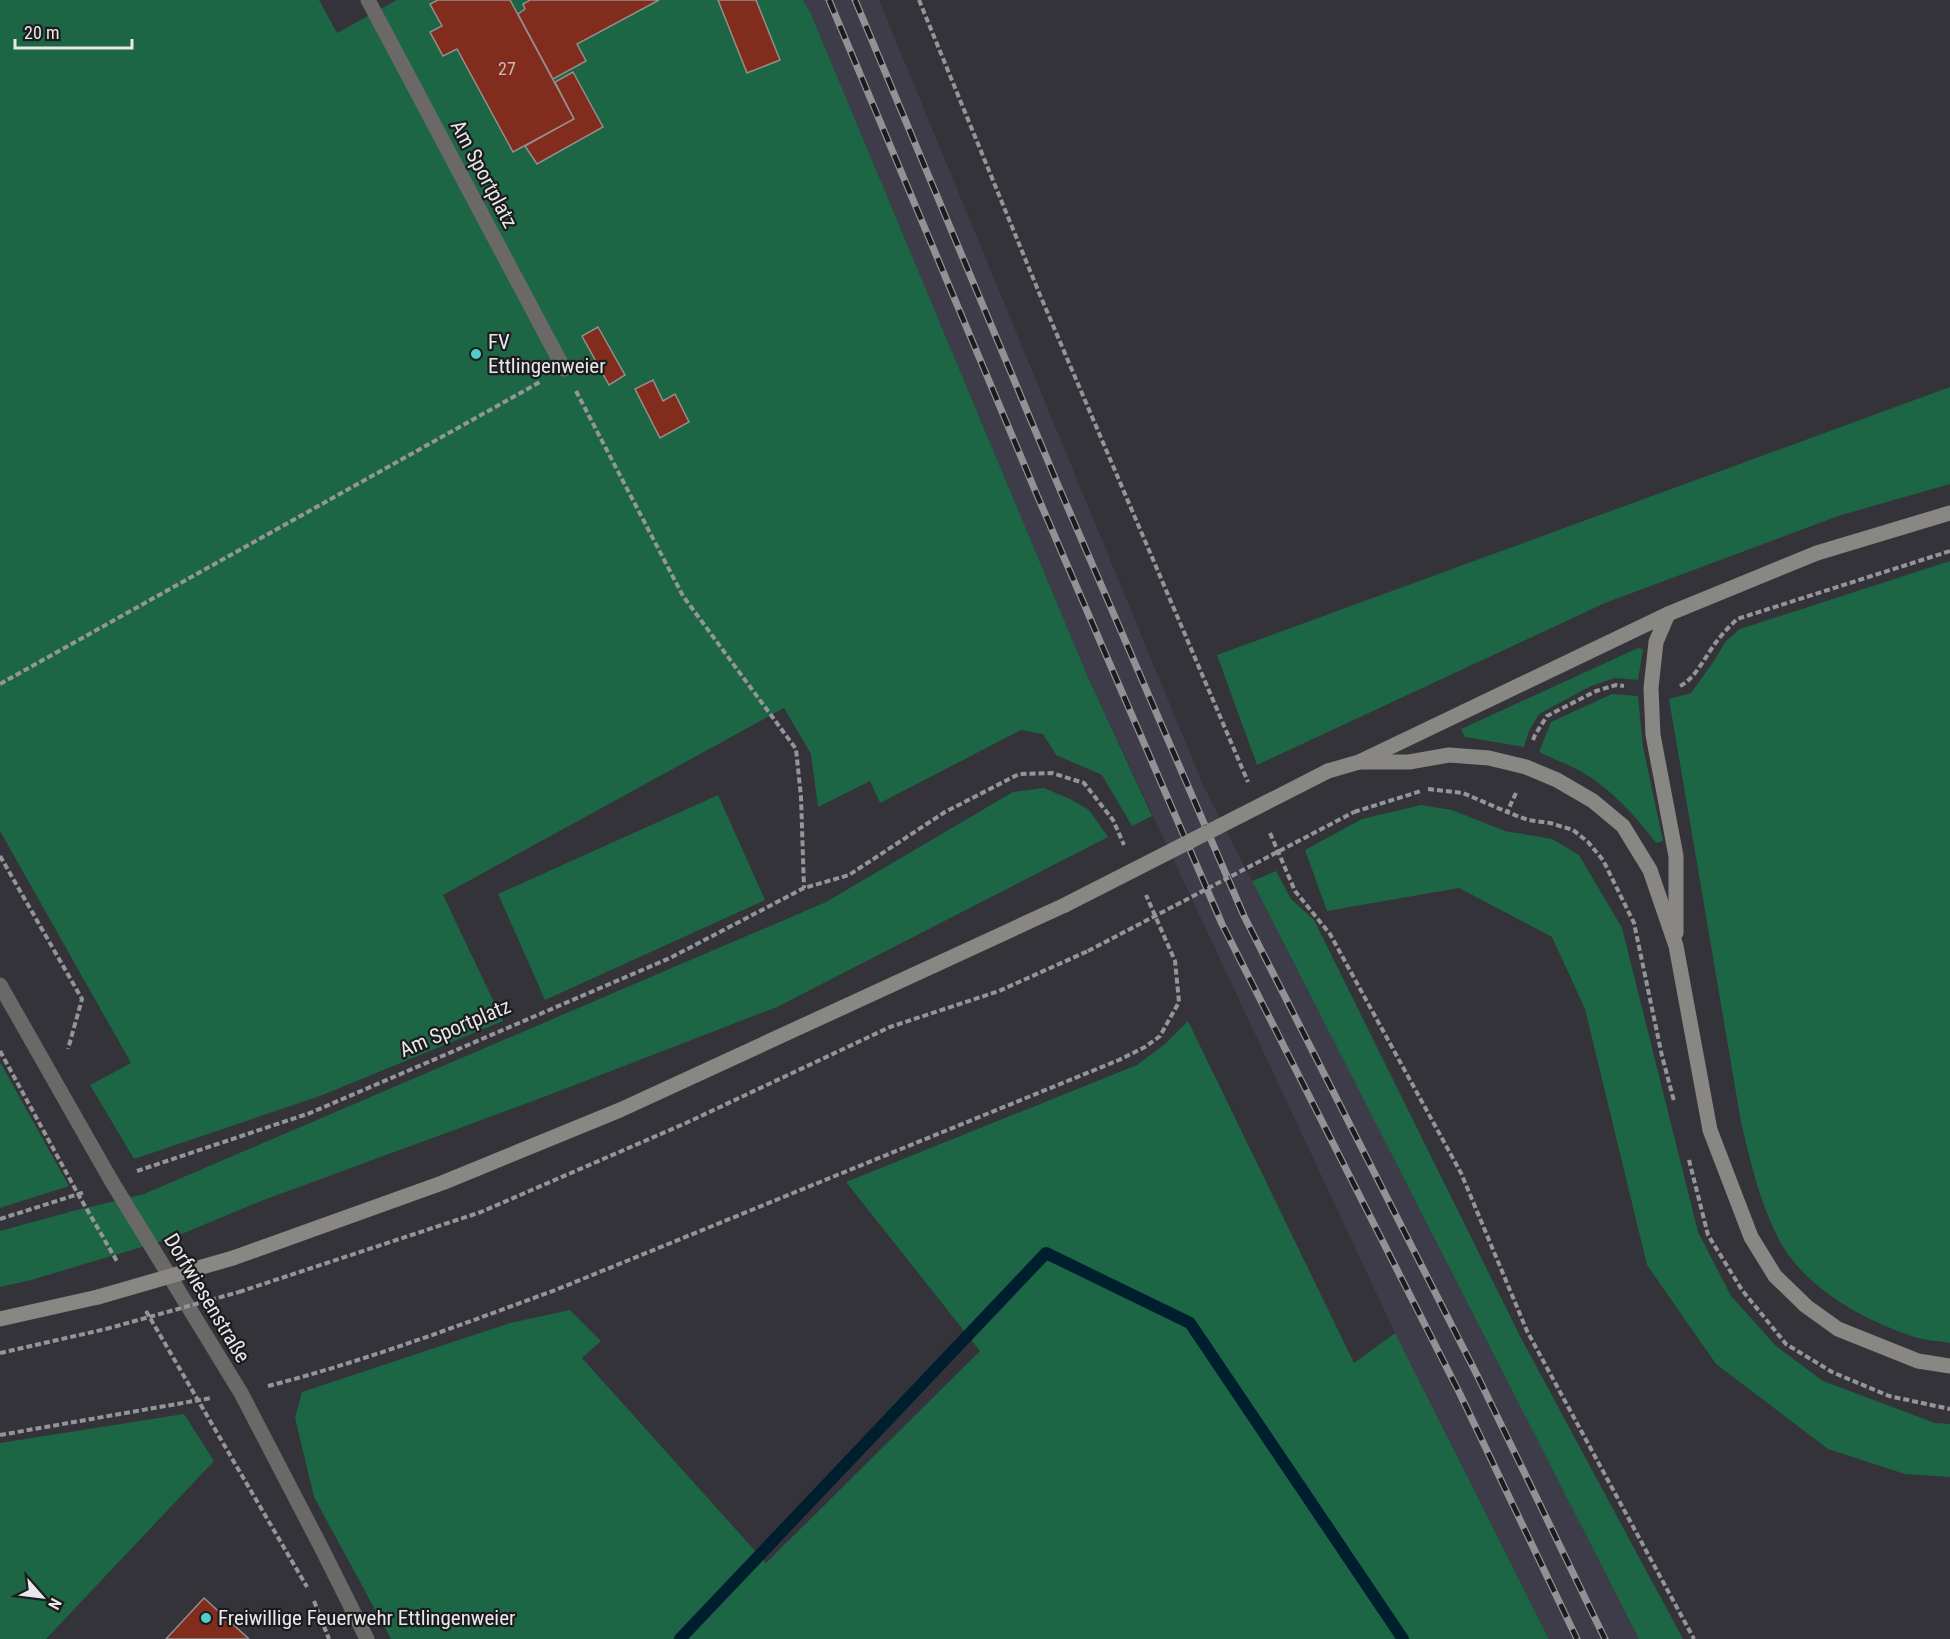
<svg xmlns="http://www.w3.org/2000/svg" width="1950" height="1639" font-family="'Roboto Condensed',sans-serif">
<rect width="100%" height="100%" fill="#343339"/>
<polygon fill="#3e3c48" points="803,0 879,0 1204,787 1639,1639 1549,1639 1395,1333 1087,675 811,14"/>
<g fill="#1c6545">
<polygon points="0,0 319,0 337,33 397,0 803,0 811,14 1087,675 1152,816 1132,826 1102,775 1056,755 1043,734 1021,730 880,803 870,781 818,807 811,754 784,708 443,895 503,1021 320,1096 134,1159 90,1085 131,1063 0,831"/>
<polygon points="1950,387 1950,484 1838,516 1605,603 1257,765 1217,655"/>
<path d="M1950,561V1343C1940,1341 1928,1341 1918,1338C1864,1321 1803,1288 1777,1236C1759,1200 1750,1160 1741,1122L1669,699L1691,693L1714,661L1726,641L1740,629Z"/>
<polygon points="1638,648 1643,649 1638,680 1615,678 1591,686 1539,714 1529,731 1524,747 1465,737 1461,729"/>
<path d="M1612,694L1638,696L1643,747L1663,841L1656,843C1636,816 1611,789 1582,772C1568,764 1553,759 1539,752L1551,722Z"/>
<polygon points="1044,788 1070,799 1089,810 1108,837 777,1007 541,1098 261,1201 172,1238 31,1280 0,1287 0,1231 77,1210 144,1194 826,902 1013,792"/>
<polygon points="718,795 765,900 545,1000 498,894"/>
<polygon points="1421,805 1452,810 1505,831 1552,839 1579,855 1622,928 1698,1232 1731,1296 1776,1346 1823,1381 1935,1423 1950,1424 1950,1477 1905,1474 1828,1449 1716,1364 1647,1265 1585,1009 1552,937 1459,888 1327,911 1305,850 1362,819"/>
<polygon points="1276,871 1291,899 1314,920 1521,1338 1683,1639 1639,1639 1252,881"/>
<polygon points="1188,1021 1354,1363 1395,1333 1549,1639 391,1639 314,1497 295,1418 302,1392 510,1323 570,1310 601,1341 582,1358 766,1563 980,1351 846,1182 1137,1065 1165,1044"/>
<polygon points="0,1062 69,1186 0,1208"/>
<polygon points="184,1414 214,1461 46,1639 0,1639 0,1443"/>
</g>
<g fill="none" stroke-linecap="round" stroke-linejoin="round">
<polyline stroke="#001f2e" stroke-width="12" points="680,1639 1046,1253 1190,1323 1403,1639"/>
</g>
<g fill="#812c1d" stroke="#968e8c" stroke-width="1.5">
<polygon points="438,0 510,0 574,119 513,152 457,49 443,56 430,32 442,26 430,4"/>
<polygon points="530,0 659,0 577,44 586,61 553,79 518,14 525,9 523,4"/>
<polygon points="718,0 756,0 780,60 747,73"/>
<polygon points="573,72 603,127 537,164 525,146 574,119 555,82"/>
<polygon points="598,327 625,375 609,385 582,336"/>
<polygon points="653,380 663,401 675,394 689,422 660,438 635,389"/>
<polygon points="204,1598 249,1639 166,1639"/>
</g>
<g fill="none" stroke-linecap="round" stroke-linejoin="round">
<g stroke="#959599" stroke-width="4" stroke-dasharray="6 3" stroke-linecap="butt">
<polyline points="919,0 1040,295 1248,782"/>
<polyline points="576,391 683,596 796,749 801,797 804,888"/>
<polyline points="0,684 540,382"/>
<path d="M1680,686C1696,678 1706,655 1717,641C1723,633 1730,626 1737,619L1950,551"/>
<polyline points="1533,740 1535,735 1547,716 1596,691 1616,685 1624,686"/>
<polyline points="1428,789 1463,793 1507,812"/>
<polyline points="1516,793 1507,812 1528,820 1550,823 1573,830 1588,842 1603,860 1634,923 1662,1056 1674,1101"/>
<polyline points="1354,812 1421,791"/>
<polyline points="1270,833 1295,891 1330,934 1461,1173 1527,1331 1694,1639"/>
<polyline points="0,856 82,999 68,1049"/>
<polyline points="0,1051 78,1194 118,1263"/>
<polyline points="1689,1160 1708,1235 1742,1290 1786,1344 1832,1372 1889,1396 1950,1409"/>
<polyline points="137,1171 310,1113 670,958 804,888 849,875 945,812 1019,774 1052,773 1084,783 1113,820 1124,845"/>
<polyline points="0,1219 85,1192"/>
<polyline points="239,1292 481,1212 686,1123 890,1027 999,991 1088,951"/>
<polyline points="146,1311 307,1587"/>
<polyline points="0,1353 106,1329"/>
<path d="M268,1386C366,1361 463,1324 558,1289L1119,1060L1145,1047L1160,1036L1179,1002L1175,961L1146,895"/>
<polyline points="0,1435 211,1398"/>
<polyline points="314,1601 329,1639"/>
</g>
<g stroke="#6b6967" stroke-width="15">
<polyline points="368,0 564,369"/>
<polyline points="0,985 112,1182 241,1393 322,1549 367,1639"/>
</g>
<g stroke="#898783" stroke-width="15">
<polyline points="1668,614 1656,642 1651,688 1653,735 1676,856 1676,933"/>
<polyline points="1359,762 1409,762 1449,755 1489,758 1526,767 1557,780 1593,801 1623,826 1650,870 1676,946 1710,1130 1751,1237 1775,1276 1806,1306 1838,1329 1918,1361 1950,1366"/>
<polyline points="1328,771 1359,762 1668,614 1817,553 1950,513"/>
<polyline points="233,1258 442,1183 620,1110 1065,905"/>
<polyline points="0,1319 98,1297"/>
</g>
<defs>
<g id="rail">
<polyline points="829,0 1037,495 1222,924 1459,1392 1577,1639"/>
<polyline points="855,0 1058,485 1244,916 1478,1377 1605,1639"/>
</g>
</defs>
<use href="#rail" stroke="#929296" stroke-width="7"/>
<use href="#rail" stroke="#1c1b1e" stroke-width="4.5" stroke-dasharray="14" stroke-linecap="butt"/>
<g stroke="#959599" stroke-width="4" stroke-dasharray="6 3" stroke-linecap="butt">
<polyline points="1088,951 1354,812"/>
<polyline points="106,1329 239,1292"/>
</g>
<g stroke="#898783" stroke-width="15">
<polyline points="1065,905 1328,771"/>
<polyline points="98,1297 233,1258"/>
</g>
</g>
<g fill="#52cdcc" stroke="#1c1b1e" stroke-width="2">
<circle cx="476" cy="354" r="6"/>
<circle cx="206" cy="1618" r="6"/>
</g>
<g text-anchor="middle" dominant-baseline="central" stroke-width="4.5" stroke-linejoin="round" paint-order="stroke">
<g font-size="18" fill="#ceb9b8">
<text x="507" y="68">27</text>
</g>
<g font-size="21" fill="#e8e8eb" stroke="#1c1b1e">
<text transform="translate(484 174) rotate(62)">Am Sportplatz</text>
<text transform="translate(455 1028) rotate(-23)">Am Sportplatz</text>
<text transform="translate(207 1298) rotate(59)">Dorfwiesenstraße</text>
</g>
<g font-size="21" fill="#e8e8eb" stroke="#1c1b1e" text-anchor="start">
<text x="488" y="342">FV<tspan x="488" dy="24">Ettlingenweier</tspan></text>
<text x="218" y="1618">Freiwillige Feuerwehr Ettlingenweier</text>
</g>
</g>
<g transform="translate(42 1597) rotate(118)" stroke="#1c1b1e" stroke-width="4.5" paint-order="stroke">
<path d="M0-4.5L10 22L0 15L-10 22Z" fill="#e8e8eb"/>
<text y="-9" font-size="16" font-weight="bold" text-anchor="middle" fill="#e8e8eb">N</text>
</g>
<path d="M15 39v9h117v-9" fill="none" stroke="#e8e8eb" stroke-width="3"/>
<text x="24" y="39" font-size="18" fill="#e8e8eb" stroke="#1c1b1e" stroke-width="4.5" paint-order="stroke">20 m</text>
</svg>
